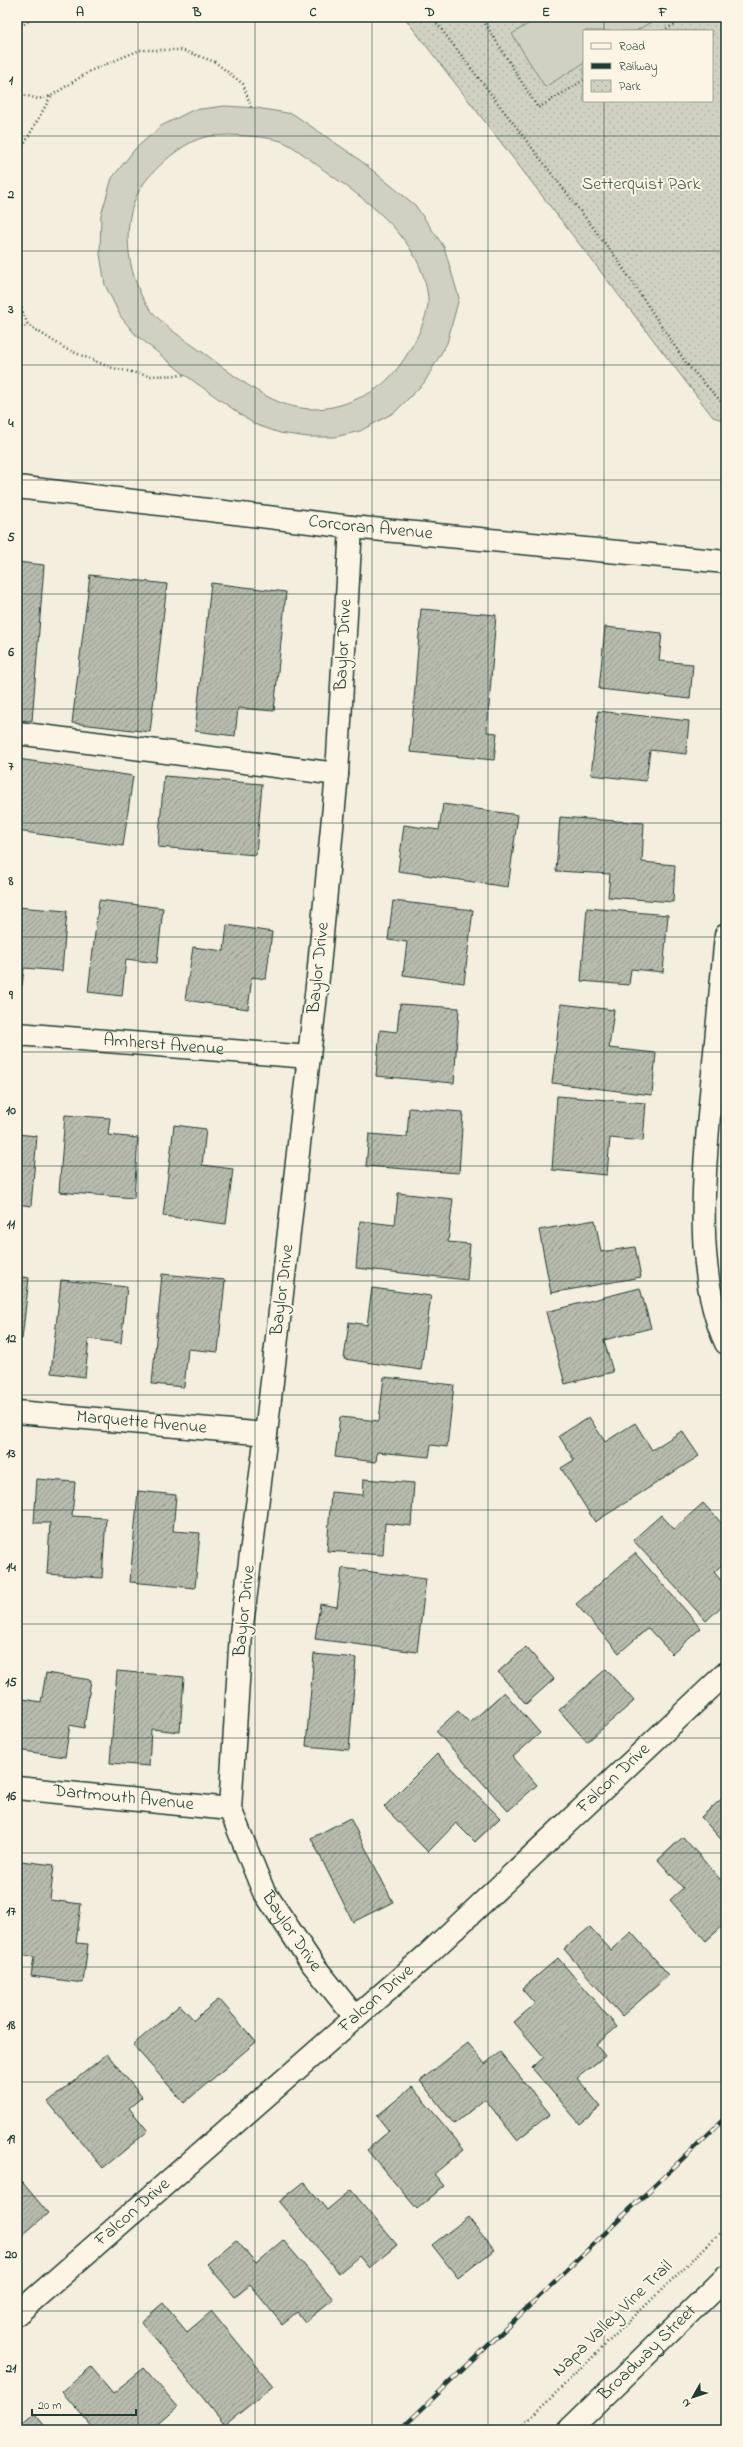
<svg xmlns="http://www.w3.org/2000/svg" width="743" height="2447" font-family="'Indie Flower',sans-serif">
<defs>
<pattern id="park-dots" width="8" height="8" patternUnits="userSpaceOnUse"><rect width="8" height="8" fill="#d0d1c2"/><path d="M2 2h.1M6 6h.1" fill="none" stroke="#b2b4a7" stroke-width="1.8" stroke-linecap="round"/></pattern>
<pattern id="building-hatch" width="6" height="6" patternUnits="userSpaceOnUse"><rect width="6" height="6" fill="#b8bcae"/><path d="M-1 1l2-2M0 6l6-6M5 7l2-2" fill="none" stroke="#959a8e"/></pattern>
</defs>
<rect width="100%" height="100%" fill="#f3eede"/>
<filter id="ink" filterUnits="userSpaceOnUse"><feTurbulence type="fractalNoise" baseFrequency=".025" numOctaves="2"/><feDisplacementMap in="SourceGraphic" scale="8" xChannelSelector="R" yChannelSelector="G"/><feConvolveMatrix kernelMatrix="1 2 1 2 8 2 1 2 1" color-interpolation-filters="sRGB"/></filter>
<g filter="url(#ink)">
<path fill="url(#park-dots)" stroke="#78877b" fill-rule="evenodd" d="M404,17H726V421L713,417ZM584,31H712V101H584Z"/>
<g fill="#d0d1c2" stroke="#78877b" fill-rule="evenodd">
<polygon points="539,17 659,17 636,31 584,31 584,63 545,87 512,34"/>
<path d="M225,106L257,108L293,114L356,157L415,205L444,247L459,298L447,343L424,383L395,412L360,431L335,437H308L280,433L254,424L185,375L135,334L121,317L105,285L100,254L101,215L112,178L135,149L161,126L193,110ZM228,135C245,136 264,136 281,141C295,146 315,164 328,173C372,204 421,240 428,297C430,310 419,335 412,346C402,364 389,382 371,392C300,431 262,396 205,354C184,339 159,324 145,302C127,272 121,223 139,191C146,178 157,168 168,158C177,151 190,141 202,138C210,135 220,136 228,135Z"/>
</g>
<g fill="url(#building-hatch)" stroke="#1f3d34">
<polygon points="17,562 44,565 32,721 17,720"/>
<polygon points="90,575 167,584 150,732 72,723"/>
<polygon points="211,583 286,592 274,711 238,708 235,736 195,731"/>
<polygon points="421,609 496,615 487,732 497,733 494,760 410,752"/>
<polygon points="605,627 662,633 659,661 693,664 690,699 599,689"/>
<polygon points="598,711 689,721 686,754 650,750 646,781 591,775"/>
<polygon points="18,759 133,776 123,846 17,831"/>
<polygon points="164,776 262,784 256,855 158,847"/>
<polygon points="443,804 518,815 508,887 398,871 404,825 439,830"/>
<polygon points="560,817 644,823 642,862 675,865 673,902 608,897 610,874 556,871"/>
<polygon points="99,900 163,908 157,963 126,959 122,996 88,992"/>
<polygon points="393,901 473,910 464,983 403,975 407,942 388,940"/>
<polygon points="17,907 67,911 62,971 24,968 22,986 17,985"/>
<polygon points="587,908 668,915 663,972 631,969 629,985 581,981"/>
<polygon points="227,925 272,932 266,979 252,977 248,1009 185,1000 193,947 224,951"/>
<polygon points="400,1004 459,1008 454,1083 376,1076 380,1030 397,1032"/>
<polygon points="561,1004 614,1010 609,1048 656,1053 652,1095 552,1083"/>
<polygon points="557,1096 646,1103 643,1141 610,1138 607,1175 552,1170"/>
<polygon points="409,1108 463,1112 459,1173 366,1166 369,1134 407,1137"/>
<polygon points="65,1115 110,1118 108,1135 138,1138 134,1198 59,1192"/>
<polygon points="174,1125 206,1129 202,1165 233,1169 226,1224 163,1216"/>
<polygon points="17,1134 37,1136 31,1206 17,1204"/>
<polygon points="398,1193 453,1199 448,1242 470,1244 467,1280 356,1268 360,1221 395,1225"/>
<polygon points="595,1220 601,1252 635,1247 641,1277 551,1293 539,1230"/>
<polygon points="162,1274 225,1280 218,1352 188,1349 184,1387 152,1384"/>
<polygon points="17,1276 29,1278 22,1339 17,1339"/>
<polygon points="61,1280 127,1287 121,1343 89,1339 85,1377 51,1373"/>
<polygon points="372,1288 431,1296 421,1370 344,1359 349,1322 367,1325"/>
<polygon points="640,1288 651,1328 604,1340 613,1372 565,1384 546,1312"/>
<polygon points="384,1377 454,1385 447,1447 431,1445 429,1457 377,1452 376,1462 335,1457 340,1417 379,1421"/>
<polygon points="589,1417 605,1442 635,1423 652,1450 682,1431 699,1456 595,1522 561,1468 574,1460 559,1436"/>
<polygon points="37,1479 75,1482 72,1516 106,1518 102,1578 47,1574 50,1523 34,1523"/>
<polygon points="364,1479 414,1483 411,1526 385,1523 383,1555 327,1551 331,1492 363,1495"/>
<polygon points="138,1491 176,1495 173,1531 200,1533 195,1588 130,1582"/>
<polygon points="703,1503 726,1528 726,1561 714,1572 726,1587 726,1602 706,1621 633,1540 661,1515 674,1529"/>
<polygon points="635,1553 701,1628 672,1654 648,1628 619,1653 576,1604"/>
<polygon points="342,1568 426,1579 417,1652 315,1639 320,1604 337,1607"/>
<polygon points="526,1647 554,1679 526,1704 498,1672"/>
<polygon points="314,1654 356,1658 349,1750 306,1746"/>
<polygon points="606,1669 634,1701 587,1742 559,1710"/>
<polygon points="117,1671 184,1677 180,1732 151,1729 149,1766 110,1763"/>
<polygon points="46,1673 91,1680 84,1728 70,1725 65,1757 17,1750 17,1698 41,1702"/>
<polygon points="504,1692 540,1733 513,1757 537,1785 508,1811 436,1731 458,1711 470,1723"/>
<polygon points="437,1754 500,1818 475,1842 456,1823 428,1852 384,1807"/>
<polygon points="726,1795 726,1845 701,1817"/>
<polygon points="350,1818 393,1902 353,1922 311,1838"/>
<polygon points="683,1837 726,1886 726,1923 706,1941 670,1900 683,1888 658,1860"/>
<polygon points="21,1861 54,1865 50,1900 81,1904 76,1943 88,1944 83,1983 31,1976 34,1957 17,1955 17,1895"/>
<polygon points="590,1927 611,1950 631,1932 669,1975 622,2016 564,1949"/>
<polygon points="558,1958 617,2027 596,2045 605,2056 577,2078 601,2107 580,2124 532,2068 544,2057 514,2022 535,2004 522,1989"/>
<polygon points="219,1999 256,2042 184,2103 133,2045 180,2005 194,2020"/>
<polygon points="468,2043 485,2064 500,2052 550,2114 517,2140 485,2099 454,2124 420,2081"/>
<polygon points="107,2054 142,2097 129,2108 148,2131 103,2168 48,2102"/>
<polygon points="412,2087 464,2149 434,2174 444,2186 417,2209 367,2150 389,2131 377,2116"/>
<polygon points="17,2176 48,2213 17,2240"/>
<polygon points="304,2182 327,2210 351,2190 397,2245 369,2268 359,2256 339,2273 279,2202"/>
<polygon points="468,2217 494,2250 458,2278 432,2245"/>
<polygon points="236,2240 256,2263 283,2240 333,2299 305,2322 297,2312 282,2324 250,2285 235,2297 207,2264"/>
<polygon points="163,2303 187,2332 212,2311 273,2386 225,2425 141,2322"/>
<polygon points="91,2367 113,2393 144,2368 178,2407 152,2430 95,2430 62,2392"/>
<polygon points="35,2414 48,2430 17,2430 17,2429"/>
</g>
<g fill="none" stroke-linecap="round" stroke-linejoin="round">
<defs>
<g id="minor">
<path id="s1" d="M17,487L351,527L726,562"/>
<path id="s2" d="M351,527L337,774L318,977L266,1434L241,1633L230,1809L263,1890L311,1962L355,2017"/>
<polyline points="17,733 337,774"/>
<path d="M726,935C721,985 717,1034 712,1083C705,1161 692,1271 726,1343"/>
<path id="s3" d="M17,1034L309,1057"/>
<path id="s4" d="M17,1412L266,1434"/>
<path id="s5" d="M17,1788L230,1809"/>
<path id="s6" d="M17,2314L428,1954L726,1673"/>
</g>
<g id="major">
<path id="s7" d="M569,2430L726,2277"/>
</g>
</defs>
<use href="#minor" stroke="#1f3d34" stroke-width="25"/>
<use href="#major" stroke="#1f3d34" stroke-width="25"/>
<g stroke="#1f3d34" stroke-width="2.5" stroke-dasharray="1 3" stroke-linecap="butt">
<polyline points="432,17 617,259 686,363 726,407"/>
<polyline points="481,17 538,108 584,80"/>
<polyline points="17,28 36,17"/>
<polyline points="663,31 686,17"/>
<polyline points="17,93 38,99 51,96 90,71 140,50 182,50 215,62 243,84 251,107"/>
<polyline points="17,157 51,96"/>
<polyline points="17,297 28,325 66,349 109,367 149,376 185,375"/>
<polyline points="17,330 28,325"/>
<polyline points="518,2430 726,2227"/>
</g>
<use href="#minor" stroke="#fcf5e5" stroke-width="22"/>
<use href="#major" stroke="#fcf5e5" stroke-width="22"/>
<defs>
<polyline id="rail" points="400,2430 726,2117"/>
</defs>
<use href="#rail" stroke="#1f3d34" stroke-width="4.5"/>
<use href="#rail" stroke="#fcf5e5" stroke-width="3" stroke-dasharray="9" stroke-linecap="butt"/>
</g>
</g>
<path fill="none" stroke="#1f3d34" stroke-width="1" stroke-opacity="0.55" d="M138,17V2430M255,17V2430M372,17V2430M488,17V2430M604,17V31M604,101V2430M17,136H726M17,251H726M17,365H726M17,480H726M17,594H726M17,709H726M17,823H726M17,937H726M17,1052H726M17,1166H726M17,1281H726M17,1395H726M17,1510H726M17,1624H726M17,1738H726M17,1853H726M17,1967H726M17,2082H726M17,2196H726M17,2311H726"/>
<g text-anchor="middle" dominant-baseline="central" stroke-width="4" stroke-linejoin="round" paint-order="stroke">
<g font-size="18" fill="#425b50" stroke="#fcf5e5">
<text x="641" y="185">Setterquist Park</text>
</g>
<g font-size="18" fill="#1f3d34" stroke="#fcf5e5">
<text stroke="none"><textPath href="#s1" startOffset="356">Corcoran Avenue</textPath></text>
<text transform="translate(344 645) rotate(-87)">Baylor Drive</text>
<text transform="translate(319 968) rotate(-84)">Baylor Drive</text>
<text stroke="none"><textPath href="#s3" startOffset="147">Amherst Avenue</textPath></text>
<text transform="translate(283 1290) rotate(-83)">Baylor Drive</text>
<text stroke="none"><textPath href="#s4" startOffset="125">Marquette Avenue</textPath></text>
<text transform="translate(245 1611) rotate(-84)">Baylor Drive</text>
<text stroke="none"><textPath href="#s6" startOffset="802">Falcon Drive</textPath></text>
<text stroke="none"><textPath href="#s5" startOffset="107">Dartmouth Avenue</textPath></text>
<text stroke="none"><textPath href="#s2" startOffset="1426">Baylor Drive</textPath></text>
<text stroke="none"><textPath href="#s6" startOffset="478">Falcon Drive</textPath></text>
<text stroke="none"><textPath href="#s6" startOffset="154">Falcon Drive</textPath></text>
<text transform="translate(613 2319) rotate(-44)">Napa Valley Vine Trail</text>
<text stroke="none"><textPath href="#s7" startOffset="110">Broadway Street</textPath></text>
</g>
</g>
<rect width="743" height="2447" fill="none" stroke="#fcf5e5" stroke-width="44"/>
<rect x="583" y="30" width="130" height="72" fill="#fcf5e5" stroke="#a4ab9e"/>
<rect x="591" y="43" width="20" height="6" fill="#fcf5e5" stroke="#a4ab9e"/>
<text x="619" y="50" font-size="12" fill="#1f3d34">Road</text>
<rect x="591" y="63" width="20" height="6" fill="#1f3d34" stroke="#a4ab9e"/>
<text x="619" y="70" font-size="12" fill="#1f3d34">Railway</text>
<rect x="591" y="80" width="20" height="12" fill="url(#park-dots)" stroke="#a4ab9e"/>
<text x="619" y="90" font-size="12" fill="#1f3d34">Park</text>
<g transform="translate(693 2397) rotate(231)" stroke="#fcf5e5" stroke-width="3" paint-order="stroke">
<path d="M0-3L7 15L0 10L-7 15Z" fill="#1f3d34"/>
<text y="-6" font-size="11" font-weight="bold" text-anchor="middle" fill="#1f3d34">N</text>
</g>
<path d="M32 2409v6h104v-6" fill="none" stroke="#1f3d34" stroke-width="2"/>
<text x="38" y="2409" font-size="12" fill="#1f3d34" stroke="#fcf5e5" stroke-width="3" paint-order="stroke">20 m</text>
<rect x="22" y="22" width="699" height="2403" fill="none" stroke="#1f3d34" stroke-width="1.5"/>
<g font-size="13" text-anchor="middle" font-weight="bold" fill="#1f3d34">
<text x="80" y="16">A</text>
<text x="197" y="16">B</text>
<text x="313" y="16">C</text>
<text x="430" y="16">D</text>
<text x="546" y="16">E</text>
<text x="663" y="16">F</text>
<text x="11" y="84">1</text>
<text x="11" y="198">2</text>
<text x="11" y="313">3</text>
<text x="11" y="427">4</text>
<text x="11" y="541">5</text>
<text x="11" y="656">6</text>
<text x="11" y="770">7</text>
<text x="11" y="885">8</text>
<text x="11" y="999">9</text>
<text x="11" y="1114">10</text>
<text x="11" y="1228">11</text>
<text x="11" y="1342">12</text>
<text x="11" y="1457">13</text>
<text x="11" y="1571">14</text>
<text x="11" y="1686">15</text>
<text x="11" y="1800">16</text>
<text x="11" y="1915">17</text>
<text x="11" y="2029">18</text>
<text x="11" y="2143">19</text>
<text x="11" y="2258">20</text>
<text x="11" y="2372">21</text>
</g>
</svg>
